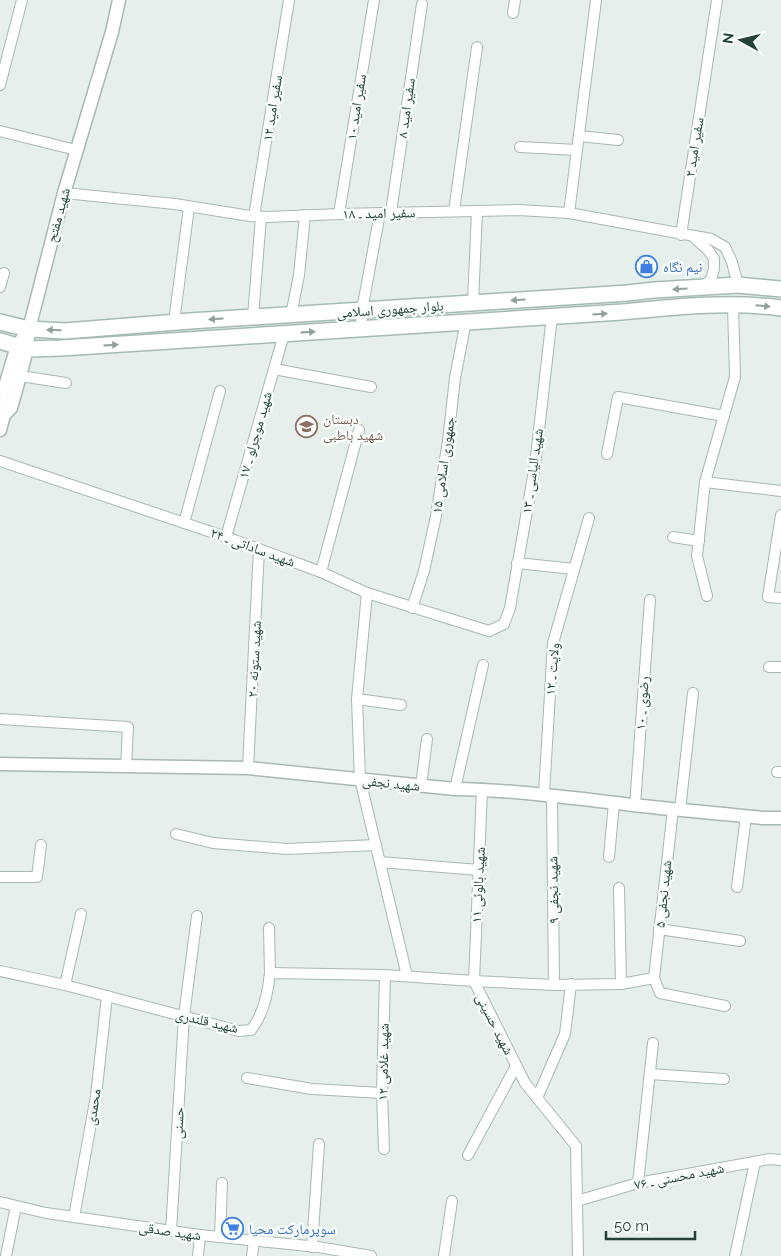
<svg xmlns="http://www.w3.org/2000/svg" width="781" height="1256" font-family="Raleway,'Noto Naskh Arabic',sans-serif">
<rect width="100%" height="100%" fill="#e6efeb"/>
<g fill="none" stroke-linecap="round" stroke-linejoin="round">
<defs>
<g id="minor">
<polyline points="513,13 515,0"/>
<polyline points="0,85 22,0"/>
<polyline points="0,131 76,150"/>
<polyline points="579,136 618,140"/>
<polyline points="520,147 577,150"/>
<polyline points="64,193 175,204 250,216 268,217 339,214 519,210 569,213 711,239 725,247 732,262 738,285"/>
<polyline points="454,211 477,47"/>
<polyline points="391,212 422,4"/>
<polyline points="569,213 596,0"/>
<polyline points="339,214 374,0"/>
<polyline points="254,216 289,0"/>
<polyline points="681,235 717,0"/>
<polyline points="695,238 708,250 714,259 714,269 711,280 701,287"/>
<polyline points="0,287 4,273"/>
<polyline points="473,303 477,211"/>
<polyline points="291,315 299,275 305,215"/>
<polyline points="253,317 261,217"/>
<polyline points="174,322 189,207"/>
<polyline points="361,328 362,310 380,213"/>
<polyline points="274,369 371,387"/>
<polyline points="20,376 66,383"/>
<polyline points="607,454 618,397 724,416"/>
<polyline points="0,461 226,537 321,572 367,593 489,631 504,624 510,608 535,465 552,316"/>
<polyline points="705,482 781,491"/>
<polyline points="781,515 768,597 781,598"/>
<polyline points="184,523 220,391"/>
<polyline points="226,537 284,334"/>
<polyline points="673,537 699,541"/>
<polyline points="517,563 574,569"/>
<polyline points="321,572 359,430"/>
<polyline points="367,593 357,699 360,779 407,976"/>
<polyline points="707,596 697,556 705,482 735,377 733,305"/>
<polyline points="412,608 424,571 436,516 448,441 455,378 466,321"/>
<polyline points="769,667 781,667"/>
<polyline points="357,699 401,705"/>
<polyline points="0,719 128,727 126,767"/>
<polyline points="248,768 259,549"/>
<polyline points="777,772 781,772"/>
<polyline points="421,786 427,739"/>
<polyline points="455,789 483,665"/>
<polyline points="482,790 474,981 554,985 621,984 654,978"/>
<polyline points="544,794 553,643 589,518"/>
<polyline points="552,795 554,985"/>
<polyline points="635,805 650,600"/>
<polyline points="673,809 654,978 660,993 725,1006"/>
<polyline points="680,810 693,693"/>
<polyline points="176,834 213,843 287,849 376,845"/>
<polyline points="609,857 614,803"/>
<polyline points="380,862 479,870"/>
<polyline points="0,877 37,877 41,845"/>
<polyline points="737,887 746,816"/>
<polyline points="619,888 621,984"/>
<polyline points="269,928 270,973"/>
<polyline points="659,929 740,941"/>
<path d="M0,971L65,985L239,1031L251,1030C264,1014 268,993 270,973L385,975L474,981L525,1083L576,1146L578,1256"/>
<polyline points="65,985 81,914"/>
<polyline points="650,1074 724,1079"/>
<polyline points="247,1078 312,1089 382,1093"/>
<polyline points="537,1098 565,1034 571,984"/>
<polyline points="384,1149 382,1093 385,975"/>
<polyline points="468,1155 516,1066"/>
<polyline points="638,1183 653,1043"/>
<polyline points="577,1201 638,1183 770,1159 781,1160"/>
<polyline points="0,1202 46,1213 200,1235 318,1247 371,1256"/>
<polyline points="74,1217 96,1096 107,996"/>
<polyline points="171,1231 184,1016 197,916"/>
<polyline points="220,1237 222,1183"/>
<polyline points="312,1247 319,1144"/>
<polyline points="6,1256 16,1206"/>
<polyline points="198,1256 200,1235"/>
<polyline points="252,1256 254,1241"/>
<polyline points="444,1256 452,1201"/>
<polyline points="735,1256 755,1162"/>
</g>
<g id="tertiary">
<polyline points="4,415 0,403 17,346 22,339"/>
<polyline points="0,430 4,415 11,408 20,376 27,349 29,329 64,193 112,32 119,0"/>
<path d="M0,764L248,768L455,789C515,790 574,798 633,805C676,810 719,813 762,818H781"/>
</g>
<g id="secondary">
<polyline points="0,322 29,329 65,331 190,321 628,293 654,290 738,285 781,289"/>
<path d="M0,341L27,349L61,348L622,312C674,307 728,301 781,308"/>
</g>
</defs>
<use href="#minor" stroke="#a8b8b2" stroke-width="12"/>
<use href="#tertiary" stroke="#a8b8b2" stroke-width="15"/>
<use href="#secondary" stroke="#a4bbb3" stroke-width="18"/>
<use href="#minor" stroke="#fff" stroke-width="10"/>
<use href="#tertiary" stroke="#fff" stroke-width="12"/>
<use href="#secondary" stroke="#fff" stroke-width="15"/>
</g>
<defs><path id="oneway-solid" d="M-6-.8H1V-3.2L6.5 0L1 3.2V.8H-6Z" transform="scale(1.25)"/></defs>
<g fill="#92a09c">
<use href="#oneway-solid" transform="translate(680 289) rotate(177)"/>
<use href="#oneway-solid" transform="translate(518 300) rotate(176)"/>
<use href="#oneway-solid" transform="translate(763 306) rotate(6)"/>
<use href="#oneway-solid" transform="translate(600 314) rotate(-3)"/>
<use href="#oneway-solid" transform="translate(216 319) rotate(177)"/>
<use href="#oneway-solid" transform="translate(54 330) rotate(-178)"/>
<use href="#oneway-solid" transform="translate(308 332) rotate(-4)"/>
<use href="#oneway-solid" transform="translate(111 345) rotate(-3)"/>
</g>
<defs>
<symbol id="shop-ring" viewBox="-11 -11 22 22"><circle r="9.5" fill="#f7fbf9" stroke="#3f7fe0" stroke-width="1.5"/><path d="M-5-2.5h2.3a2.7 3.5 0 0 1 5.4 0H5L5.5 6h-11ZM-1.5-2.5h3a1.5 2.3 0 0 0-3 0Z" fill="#3f7fe0"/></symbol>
<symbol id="school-ring" viewBox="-11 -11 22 22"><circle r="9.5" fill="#f7fbf9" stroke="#8d6e63" stroke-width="1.5"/><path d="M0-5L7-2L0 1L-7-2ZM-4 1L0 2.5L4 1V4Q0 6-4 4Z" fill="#8d6e63"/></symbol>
<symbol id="supermarket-ring" viewBox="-11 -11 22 22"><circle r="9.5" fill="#f7fbf9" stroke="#3f7fe0" stroke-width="1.5"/><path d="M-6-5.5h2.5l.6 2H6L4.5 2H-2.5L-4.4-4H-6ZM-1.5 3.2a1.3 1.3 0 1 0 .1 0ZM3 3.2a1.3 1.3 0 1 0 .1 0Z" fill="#3f7fe0"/></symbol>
</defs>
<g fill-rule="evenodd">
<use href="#shop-ring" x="634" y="254" width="25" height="25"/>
<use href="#school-ring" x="294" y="414" width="25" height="25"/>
<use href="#supermarket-ring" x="220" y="1216" width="25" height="25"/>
</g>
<g text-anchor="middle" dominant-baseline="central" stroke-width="5" stroke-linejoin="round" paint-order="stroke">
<g font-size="14" fill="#24423a" stroke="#f7fbf9">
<text transform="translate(356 107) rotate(-81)">سفیر امید ۱۰</text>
<text transform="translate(272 108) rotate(-81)">سفیر امید ۱۲</text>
<text transform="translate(406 108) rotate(-82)">سفیر امید ۸</text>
<text transform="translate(694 147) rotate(-81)">سفیر امید ۲</text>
<text transform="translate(379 213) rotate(-1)">سفیر امید ـ ۱۸</text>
<text transform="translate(58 215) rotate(-75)">شهید مفتح</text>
<text transform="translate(390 309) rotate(-4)">بلوار جمهوری اسلامی</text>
<text transform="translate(255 435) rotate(-74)">شهید موجرلو ـ ۱۷</text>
<text transform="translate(443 465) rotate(-82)">جمهوری اسلامی ۱۵</text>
<text transform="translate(532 471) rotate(-82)">شهید الیاسی ـ ۱۳</text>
<text transform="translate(253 547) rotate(20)">شهید ساداتی ـ ۲۴</text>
<text transform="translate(254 659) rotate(-87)">شهید ستونه ۲۰</text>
<text transform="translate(552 669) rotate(-85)">ولایت ـ ۱۲</text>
<text transform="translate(642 703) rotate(-86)">رضوی ـ ۱۰</text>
<text transform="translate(391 783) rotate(6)">شهید نجفی</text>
<text transform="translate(478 885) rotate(-87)">شهید بالوئی ۱۱</text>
<text transform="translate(553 890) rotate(-91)">شهید نجفی ۹</text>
<text transform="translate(663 894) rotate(-84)">شهید نجفی ۵</text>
<text transform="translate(207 1021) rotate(13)">شهید قلندری</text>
<text transform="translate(495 1024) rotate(63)">شهید حسینی</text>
<text transform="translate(383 1062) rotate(-89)">شهید غلامی ۱۲</text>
<text transform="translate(93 1107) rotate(-81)">محمدی</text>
<text transform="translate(178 1123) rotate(-87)">حسنی</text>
<text transform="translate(679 1176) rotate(-11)">شهید محسنی ـ ۷۶</text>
<text transform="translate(170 1231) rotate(8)">شهید صدقی</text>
</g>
<g font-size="14" fill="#366cbe" stroke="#f7fbf9" text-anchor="start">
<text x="663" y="267">نیم نگاه</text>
<text x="249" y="1229">سوپرمارکت محیا</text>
</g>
<g font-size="14" fill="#785e54" stroke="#f7fbf9" text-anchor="start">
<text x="323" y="419">دبستان<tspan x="323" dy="16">شهید باطبی</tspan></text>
</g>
</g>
<g transform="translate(741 40) rotate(278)" stroke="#f7fbf9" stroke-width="4" paint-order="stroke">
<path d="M0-4L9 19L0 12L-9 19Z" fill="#24423a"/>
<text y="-8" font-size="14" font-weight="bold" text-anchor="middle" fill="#24423a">N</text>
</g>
<path d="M606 1231v8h89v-8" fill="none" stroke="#24423a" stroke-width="2.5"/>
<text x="614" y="1231" font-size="15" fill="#24423a" stroke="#f7fbf9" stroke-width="4" paint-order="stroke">50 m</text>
</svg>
